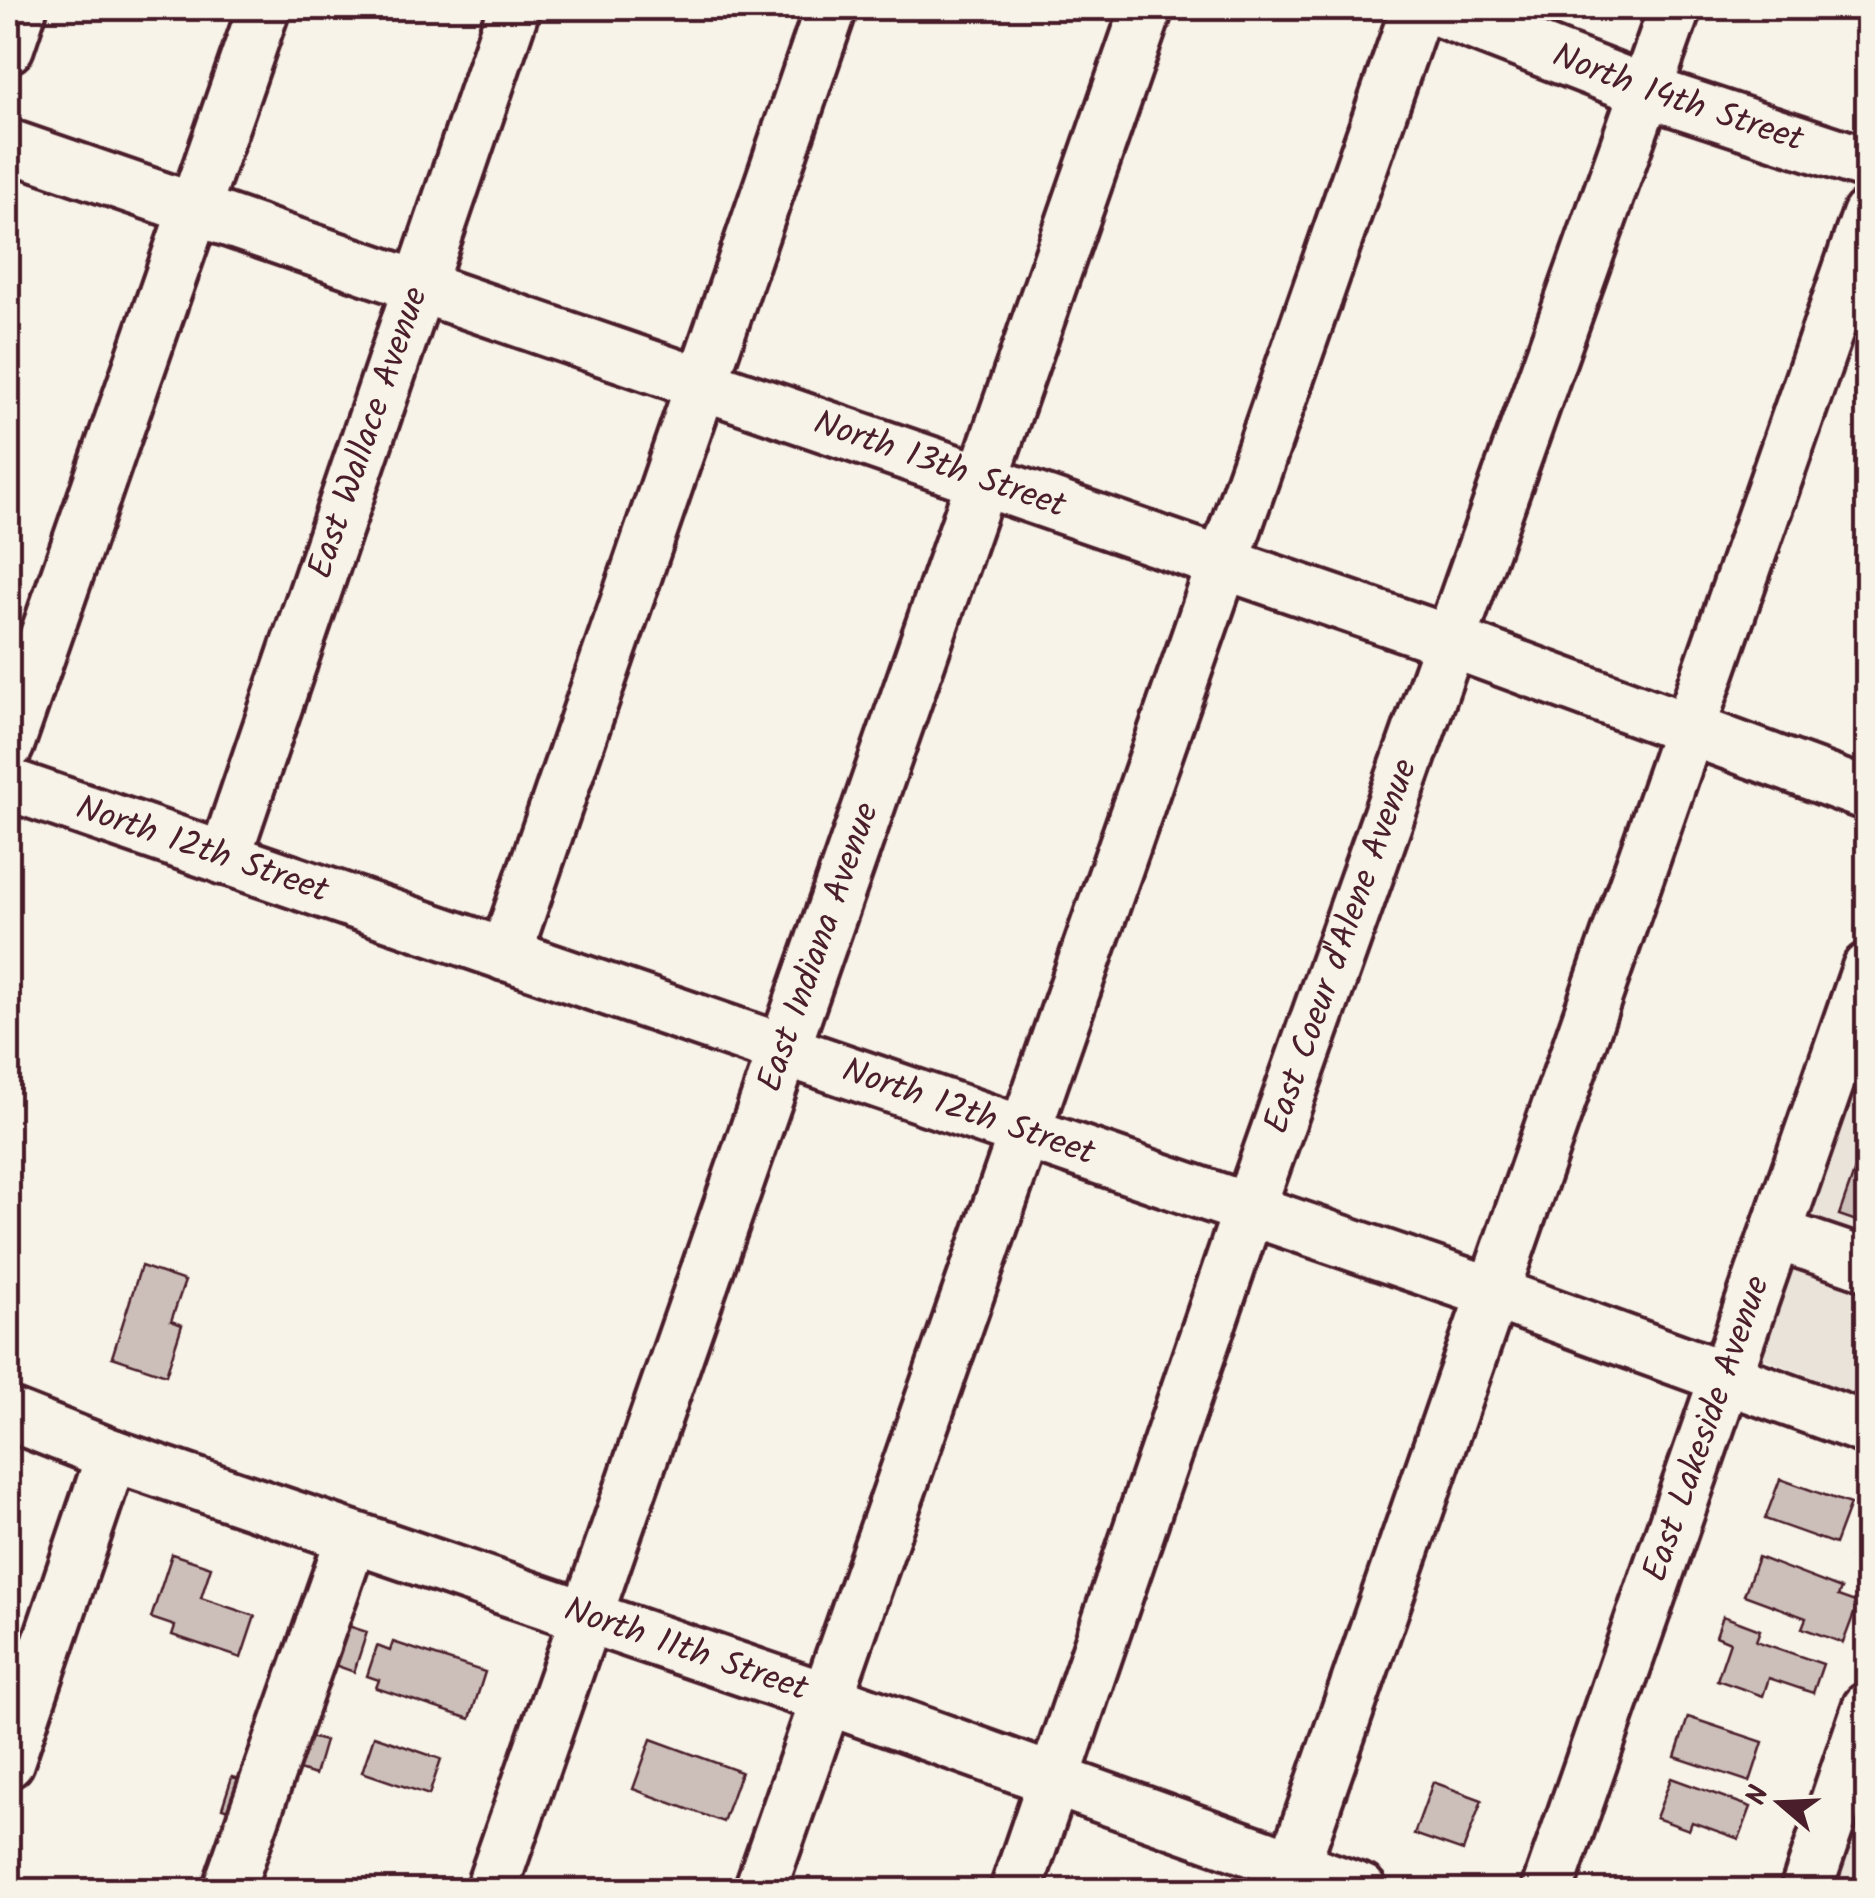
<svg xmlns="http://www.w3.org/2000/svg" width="1875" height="1898" font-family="Kalam,sans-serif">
<rect width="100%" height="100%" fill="#f7f3e8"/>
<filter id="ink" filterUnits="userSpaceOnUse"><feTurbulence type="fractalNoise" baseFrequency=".01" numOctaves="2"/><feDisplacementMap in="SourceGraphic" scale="20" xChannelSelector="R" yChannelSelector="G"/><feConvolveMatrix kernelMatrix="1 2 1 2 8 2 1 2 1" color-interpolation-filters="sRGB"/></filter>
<g filter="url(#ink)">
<g fill="#eae3da">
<polygon points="1867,1050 1867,1399 1761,1357"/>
<polygon points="1867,1665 1867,1890 1790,1890"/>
</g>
<g fill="#ccbfb9" stroke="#4a1f2b" stroke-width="2.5">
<polygon points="1868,1132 1868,1225 1839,1215"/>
<polygon points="141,1266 185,1281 171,1321 182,1325 166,1375 112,1357"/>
<polygon points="1780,1479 1850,1504 1835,1544 1765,1519"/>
<polygon points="1865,1519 1868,1520 1868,1563 1851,1557"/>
<polygon points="172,1554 211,1567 201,1598 255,1616 241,1658 172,1635 175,1626 151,1618"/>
<polygon points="1758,1557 1841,1589 1838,1596 1858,1603 1843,1643 1802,1628 1806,1618 1744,1595"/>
<polygon points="1723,1616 1760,1630 1756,1641 1823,1664 1813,1693 1769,1678 1763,1696 1717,1680 1730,1642 1716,1636"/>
<polygon points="339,1623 367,1632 354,1672 326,1662"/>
<polygon points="393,1642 485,1672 470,1719 376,1688 379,1680 367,1676 377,1646 390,1651"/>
<polygon points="1688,1717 1763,1742 1750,1782 1675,1757"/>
<polygon points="301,1735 325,1741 315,1775 292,1768"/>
<polygon points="374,1736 441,1759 429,1795 362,1772"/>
<polygon points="651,1739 741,1772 723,1822 633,1789"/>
<polygon points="1868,1773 1868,1834 1848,1827"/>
<polygon points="232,1777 247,1781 238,1813 222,1808"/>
<polygon points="1671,1778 1751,1807 1739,1839 1692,1822 1689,1830 1656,1818"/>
<polygon points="1433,1782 1482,1800 1463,1851 1414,1834"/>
<polygon points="67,1880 98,1890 63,1890"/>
</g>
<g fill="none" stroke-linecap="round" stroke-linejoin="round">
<defs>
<g id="minor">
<path id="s1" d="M1432,8L1646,91L1868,164"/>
<polyline points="8,47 21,8"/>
<path id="s2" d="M8,145L1452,642L1868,795"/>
<polyline points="8,745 264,8"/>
<path id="s3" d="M8,784L1493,1293L1868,1429"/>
<path id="s4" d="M224,859L514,8"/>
<polyline points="505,955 831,8"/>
<polyline points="1776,1234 1868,1265"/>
<path id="s5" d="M8,1414L112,1455L825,1698L1361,1890"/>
<polyline points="8,1762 112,1455"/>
<polyline points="228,1890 352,1537"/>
<path id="s6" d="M491,1890L1147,8"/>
<polyline points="760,1890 1417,8"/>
<path id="s7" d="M1016,1890L1249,1209L1675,8"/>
<polyline points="1285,1890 1868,215"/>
<path id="s8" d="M1547,1890L1868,968"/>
<polyline points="1806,1890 1868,1708"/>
</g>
</defs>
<use href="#minor" stroke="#4a1f2b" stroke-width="58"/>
<use href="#minor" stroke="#f7f3e8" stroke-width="50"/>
</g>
</g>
<g text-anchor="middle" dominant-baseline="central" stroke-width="8" stroke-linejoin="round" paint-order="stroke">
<g font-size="35" fill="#4a1f2b" stroke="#f7f3e8">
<text stroke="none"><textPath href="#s1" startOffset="262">North 14th Street</textPath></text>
<text stroke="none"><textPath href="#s4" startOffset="450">East Wallace Avenue</textPath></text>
<text stroke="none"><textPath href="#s2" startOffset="985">North 13th Street</textPath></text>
<text stroke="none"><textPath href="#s3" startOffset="205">North 12th Street</textPath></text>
<text stroke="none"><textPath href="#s7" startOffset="998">East Coeur d'Alene Avenue</textPath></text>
<text stroke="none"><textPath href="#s6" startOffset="998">East Indiana Avenue</textPath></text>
<text stroke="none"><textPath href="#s3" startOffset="1015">North 12th Street</textPath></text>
<text stroke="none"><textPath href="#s8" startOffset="488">East Lakeside Avenue</textPath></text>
<text stroke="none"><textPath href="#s5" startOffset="718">North 11th Street</textPath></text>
</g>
</g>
<rect width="1875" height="1898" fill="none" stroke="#f7f3e8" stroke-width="40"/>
<rect x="20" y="20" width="1835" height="1858" fill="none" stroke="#4a1f2b" stroke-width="4" filter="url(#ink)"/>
<g transform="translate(1780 1803) rotate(289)" stroke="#f7f3e8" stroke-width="8" paint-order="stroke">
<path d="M0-8L18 38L0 25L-18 38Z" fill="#4a1f2b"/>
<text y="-15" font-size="28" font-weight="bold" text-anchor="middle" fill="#4a1f2b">N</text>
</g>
</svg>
